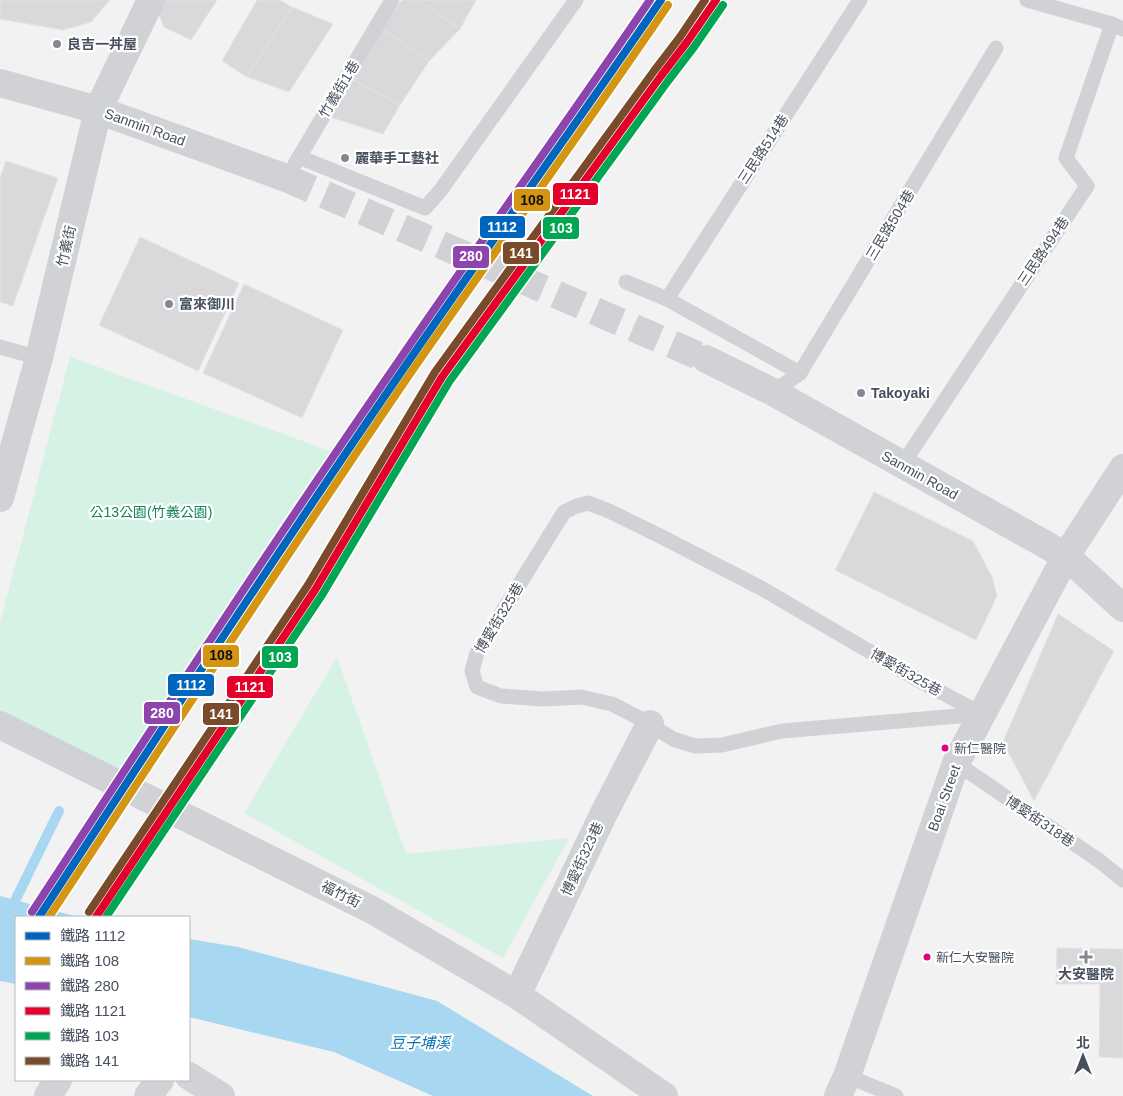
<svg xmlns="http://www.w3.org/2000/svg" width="1123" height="1096" font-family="Helvetica,'Noto Sans TC',sans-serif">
<rect width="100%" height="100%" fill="#f2f2f2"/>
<g fill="#d5f2e5">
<polygon points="70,357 336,453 119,769 0,717 0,623"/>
<polygon points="337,657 406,854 569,838 503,958 244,813"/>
</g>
<g fill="#a8d7f1">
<polygon points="0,896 78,917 16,917 16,984 0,981"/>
<polygon points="189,939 238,947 437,1001 593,1096 433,1096 334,1052 189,1017"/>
</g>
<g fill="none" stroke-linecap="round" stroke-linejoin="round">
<polyline stroke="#a8d7f1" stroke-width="10" points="12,907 59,811"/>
</g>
<g fill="#d9d9db" stroke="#e3e3e4">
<polygon points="0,0 110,0 91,22 63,30 0,19"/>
<polygon points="155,0 217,0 191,40 164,27 154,2"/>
<polygon points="257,0 280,0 292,7 247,77 222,61"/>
<polygon points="402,0 418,0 460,29 429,61 382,28"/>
<polygon points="418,0 476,0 460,29"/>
<polygon points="292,7 333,24 289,92 247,77"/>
<polygon points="382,28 429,61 400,105 354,80"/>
<polygon points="354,80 400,105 383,134 330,117"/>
<polygon points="6,161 58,178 13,306 0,302 0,178"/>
<polygon points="140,237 239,283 198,371 99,325"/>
<polygon points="244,284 343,330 302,418 203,373"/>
<polygon points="874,492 973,541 992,577 997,596 976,640 835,570"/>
<polygon points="1058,614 1114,651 1034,801 1003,742"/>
<polygon points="1057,948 1123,949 1123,1058 1099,1057 1100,984 1056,984"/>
</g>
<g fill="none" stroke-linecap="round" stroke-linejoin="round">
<polyline stroke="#d0d2d5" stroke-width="28" stroke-dasharray="28 14" stroke-linecap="butt" points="286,178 706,359"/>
<g stroke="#d0d2d5" stroke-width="15">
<polyline points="1027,0 1112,24 1123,29"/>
<polyline points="299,157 425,208 440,191 576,0"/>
<polyline points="295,164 392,0"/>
<polyline points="626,282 667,299 800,373"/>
<polyline points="667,299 860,0"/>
<polyline points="0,347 39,358"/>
<polyline points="773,392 800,373 996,48"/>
<polyline points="902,465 1087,186 1066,158 1112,24"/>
<polygon points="588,503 609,511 662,537 761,588 920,681 982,714 782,731 722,745 695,746 673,739 643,720 612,704 581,697 543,699 501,696 477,687 472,671 477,653 564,512 577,506"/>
<polyline points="956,763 1101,862 1123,880"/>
<polyline points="847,1076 896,1096"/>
</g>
<g stroke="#d0d2d5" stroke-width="28">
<polyline points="0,498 39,358 98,110 151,0"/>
<polyline points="0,725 374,911 517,995 664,1096"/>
<polyline points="517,995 604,813 650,724"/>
<polyline points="189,1076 221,1096"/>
<polyline points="48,1096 58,1080"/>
<polyline points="148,1096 160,1080"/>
</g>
<g stroke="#d0d2d5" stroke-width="28">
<polyline points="0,83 98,110 286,178"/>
<polyline points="706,359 773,392 1066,556 1123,608"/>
<polyline points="838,1096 847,1076 956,763 1066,556 1123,468"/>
</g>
<defs>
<path id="rail-1" d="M39,917C160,732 281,547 406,365C490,243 577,123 661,0"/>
<path id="rail-2" d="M49,917C170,734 290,549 414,368C498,247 585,127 668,5"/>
<path id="rail-3" d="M32,912C153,727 274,541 400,359C482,239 568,121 650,0"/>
<polyline id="rail-4" points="96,917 315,590 442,377 661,76 687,42 716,0"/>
<polyline id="rail-5" points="106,917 322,595 449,382 668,81 694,47 723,5"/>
<polyline id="rail-6" points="89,912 308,585 435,372 654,71 680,37 705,0"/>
</defs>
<use href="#rail-1" stroke="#fff" stroke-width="11"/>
<use href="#rail-2" stroke="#fff" stroke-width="11"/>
<use href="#rail-3" stroke="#fff" stroke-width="11"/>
<use href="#rail-4" stroke="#fff" stroke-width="11"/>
<use href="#rail-5" stroke="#fff" stroke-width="11"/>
<use href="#rail-6" stroke="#fff" stroke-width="11"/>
<use href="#rail-1" stroke="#0065bd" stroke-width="8"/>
<use href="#rail-2" stroke="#d49513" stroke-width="8"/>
<use href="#rail-3" stroke="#8e44ad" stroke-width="8"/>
<use href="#rail-4" stroke="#e4002b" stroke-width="8"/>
<use href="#rail-5" stroke="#00a651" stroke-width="8"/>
<use href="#rail-6" stroke="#7a4b2a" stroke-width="8"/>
</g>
<g fill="#838992" stroke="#fff" stroke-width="2">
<circle cx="57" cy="44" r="5"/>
<circle cx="345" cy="158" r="5"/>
<circle cx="169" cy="304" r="5"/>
<circle cx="861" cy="393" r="5"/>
<path d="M1083.5 949.5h5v5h5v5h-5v5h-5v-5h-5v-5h5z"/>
</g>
<g fill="#e5007d" stroke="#fff" stroke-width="2">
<circle cx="945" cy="748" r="4.5"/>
<circle cx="927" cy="957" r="4.5"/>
</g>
<g text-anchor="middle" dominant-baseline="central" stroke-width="4.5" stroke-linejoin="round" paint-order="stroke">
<g font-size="13" fill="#47505f" stroke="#fff" text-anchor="start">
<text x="954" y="748">新仁醫院</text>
<text x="936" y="957">新仁大安醫院</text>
</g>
<g font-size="14" font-weight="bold" fill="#47505f" stroke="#fff" text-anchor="start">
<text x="67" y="44">良吉一丼屋</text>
<text x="355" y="158">麗華手工藝社</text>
<text x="179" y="304">富來御川</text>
<text x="871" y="393">Takoyaki</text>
<text x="1086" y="974" text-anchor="middle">大安醫院</text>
</g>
<g font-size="14" fill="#47505f" stroke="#fff">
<text transform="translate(339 89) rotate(-59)">竹義街1巷</text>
<text transform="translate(145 127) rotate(20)">Sanmin Road</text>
<text transform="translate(763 149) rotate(-57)">三民路514巷</text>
<text transform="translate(890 225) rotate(-59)">三民路504巷</text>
<text transform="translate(66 246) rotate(-77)">竹義街</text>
<text transform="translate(1043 251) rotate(-56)">三民路494巷</text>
<text transform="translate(920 475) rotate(29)">Sanmin Road</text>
<text transform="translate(499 618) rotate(-59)">博愛街325巷</text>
<text transform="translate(906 672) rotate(30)">博愛街325巷</text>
<text transform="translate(944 798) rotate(-70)">Boai Street</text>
<text transform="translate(1040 821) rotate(34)">博愛街318巷</text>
<text transform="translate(582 859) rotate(-65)">博愛街323巷</text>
<text transform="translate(341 894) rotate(26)">福竹街</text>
</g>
<g font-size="14" fill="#13865e" stroke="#fff">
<text x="151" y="512">公13公園(竹義公園)</text>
</g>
<g font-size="15" font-style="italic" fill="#0675b4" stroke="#fff">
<text x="420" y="1042">豆子埔溪</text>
</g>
</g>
<g stroke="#fff" stroke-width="2">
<rect x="552" y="182" width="47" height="24" rx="5" fill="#e4002b"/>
<rect x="513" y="188" width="38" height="24" rx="5" fill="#d49513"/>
<rect x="479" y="215" width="47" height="24" rx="5" fill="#0065bd"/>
<rect x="542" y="216" width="38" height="24" rx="5" fill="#00a651"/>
<rect x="502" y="241" width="38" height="24" rx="5" fill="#7a4b2a"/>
<rect x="452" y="245" width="38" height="24" rx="5" fill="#8e44ad"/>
<rect x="202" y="644" width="38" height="24" rx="5" fill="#d49513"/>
<rect x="261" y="645" width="38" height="24" rx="5" fill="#00a651"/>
<rect x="167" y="673" width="48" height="24" rx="5" fill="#0065bd"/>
<rect x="226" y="675" width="48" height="24" rx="5" fill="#e4002b"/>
<rect x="143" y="701" width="38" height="24" rx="5" fill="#8e44ad"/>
<rect x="202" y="702" width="38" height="24" rx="5" fill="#7a4b2a"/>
</g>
<g font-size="14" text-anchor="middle" font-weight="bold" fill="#fff">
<text x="575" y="199">1121</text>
<text x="502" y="232">1112</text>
<text x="561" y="233">103</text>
<text x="521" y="258">141</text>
<text x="471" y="261">280</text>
<text x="280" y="662">103</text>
<text x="191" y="690">1112</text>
<text x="250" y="692">1121</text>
<text x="162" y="718">280</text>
<text x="221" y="719">141</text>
</g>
<g font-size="14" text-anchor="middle" font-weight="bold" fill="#111">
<text x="532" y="205">108</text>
<text x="221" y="660">108</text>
</g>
<rect x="15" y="916" width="175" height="165" fill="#ffffff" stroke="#b5b9bf"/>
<rect x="25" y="932" width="25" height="8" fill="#0065bd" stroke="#b5b9bf"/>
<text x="60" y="941" font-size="15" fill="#47505f">鐵路 1112</text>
<rect x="25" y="957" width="25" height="8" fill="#d49513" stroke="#b5b9bf"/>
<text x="60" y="966" font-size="15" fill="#47505f">鐵路 108</text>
<rect x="25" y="982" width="25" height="8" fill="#8e44ad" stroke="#b5b9bf"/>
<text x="60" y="991" font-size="15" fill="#47505f">鐵路 280</text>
<rect x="25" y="1007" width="25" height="8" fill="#e4002b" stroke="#b5b9bf"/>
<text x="60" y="1016" font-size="15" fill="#47505f">鐵路 1121</text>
<rect x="25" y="1032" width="25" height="8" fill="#00a651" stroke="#b5b9bf"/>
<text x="60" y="1041" font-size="15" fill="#47505f">鐵路 103</text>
<rect x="25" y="1057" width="25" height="8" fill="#7a4b2a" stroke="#b5b9bf"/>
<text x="60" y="1066" font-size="15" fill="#47505f">鐵路 141</text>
<g transform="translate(1083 1056)" stroke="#ffffff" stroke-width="4" paint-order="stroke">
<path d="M0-4L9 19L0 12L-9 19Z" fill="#47505f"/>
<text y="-8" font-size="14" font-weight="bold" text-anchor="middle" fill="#47505f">北</text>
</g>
</svg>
